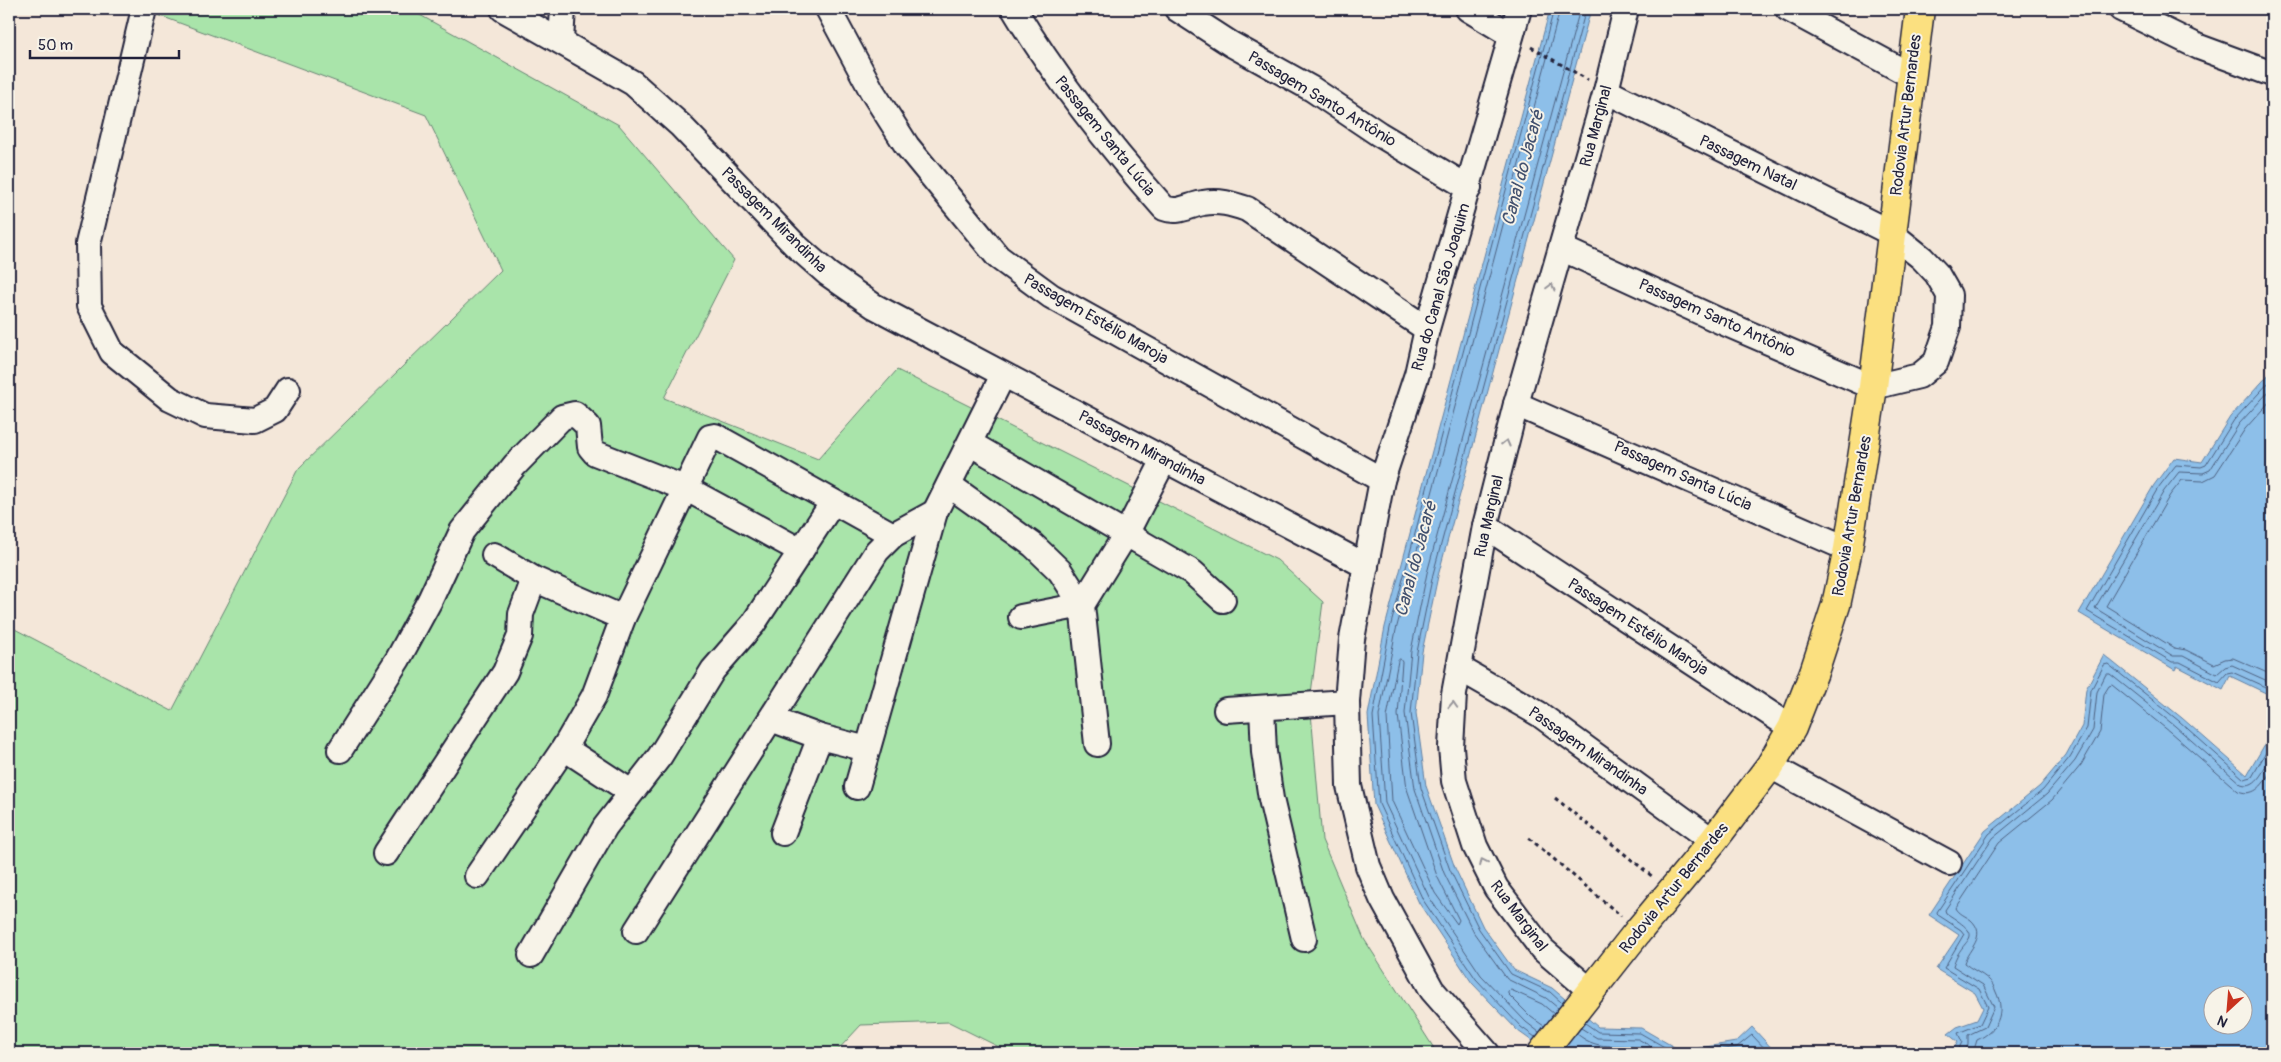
<svg xmlns="http://www.w3.org/2000/svg" width="2281" height="1062" font-family="Pangolin,sans-serif">
<rect width="100%" height="100%" fill="#f4e7d9"/>
<filter id="ink" filterUnits="userSpaceOnUse"><feTurbulence type="fractalNoise" baseFrequency=".02" numOctaves="2"/><feDisplacementMap in="SourceGraphic" scale="10" xChannelSelector="R" yChannelSelector="G"/><feConvolveMatrix kernelMatrix="1 2 1 2 8 2 1 2 1" color-interpolation-filters="sRGB"/></filter>
<g filter="url(#ink)">
<polygon fill="#a9e4aa" stroke="#668372" points="142,9 409,9 619,125 734,260 664,398 818,459 897,370 1277,560 1323,602 1310,701 1322,840 1364,939 1437,1053 1011,1053 949,1022 861,1025 835,1053 9,1053 9,626 172,711 298,469 501,270 426,115"/>
<g fill="#8dbfe9" stroke="#6280a3" fill-rule="evenodd">
<polygon points="1550,9 1591,9 1438,576 1422,652 1416,713 1426,786 1455,868 1483,927 1514,970 1552,988 1598,1027 1641,1028 1681,1051 1736,1042 1752,1027 1776,1053 1549,1053 1518,1031 1472,983 1419,903 1374,805 1368,715 1385,627"/>
<polygon points="2272,371 2272,696 2230,676 2223,690 2177,666 2175,670 2079,613 2154,485 2174,458 2202,462 2230,417"/>
<path d="M2104,655L2182,718L2247,775L2272,732V1053H1951L1958,1042L1948,1034L1957,1027L1977,1020L1983,1008L1975,993L1936,969L1959,935L1929,915L1985,831L2040,786L2066,755L2082,726L2086,689ZM2214,994H2244V1024H2214Z"/>
</g>
<g fill="none" stroke-linecap="round" stroke-linejoin="round">
<g stroke="#4d6181" stroke-width="1">
<polyline points="2272,379 2234,420 2206,465 2201,467 2176,465 2158,488 2087,611 2172,662 2180,662 2219,682 2227,673 2232,672 2272,690"/>
<polyline points="2272,388 2239,424 2210,470 2203,473 2179,472 2164,491 2095,608 2173,656 2183,656 2217,674 2225,667 2232,665 2272,683"/>
<polyline points="2272,399 2245,429 2215,475 2203,481 2182,480 2170,495 2106,606 2174,648 2186,650 2214,664 2225,659 2233,658 2272,675"/>
<polygon points="1400,659 1402,662 1398,715 1407,789 1437,876 1459,920 1457,924 1435,893 1392,801 1387,717 1398,661"/>
<polyline points="1562,1003 1550,992 1511,974 1479,929 1450,870 1421,788 1411,713 1417,652 1433,574 1586,9"/>
<polyline points="1558,1008 1546,998 1507,979 1474,933 1444,873 1415,789 1405,713 1411,651 1427,573 1580,9"/>
<polyline points="1585,1023 1598,1032 1640,1033 1675,1053"/>
<polyline points="1544,1026 1531,1017 1508,994 1508,991 1511,990 1542,1004 1554,1014"/>
<polyline points="1581,1028 1597,1038 1638,1039 1663,1053"/>
<polyline points="1539,1032 1526,1022 1481,975 1429,897 1385,803 1379,716 1396,630 1560,9"/>
<path d="M1576,1033C1604,1057 1620,1037 1648,1053"/>
<polyline points="1535,1037 1521,1027 1476,979 1423,900 1379,804 1373,716 1390,628 1554,9"/>
<polyline points="1699,1053 1737,1047 1752,1035 1769,1053"/>
<polyline points="1957,1053 1962,1042 1958,1033 1980,1024 1988,1007 1979,989 1944,968 1964,934 1961,930 1938,915 1937,912 1989,834 2043,790 2070,757 2087,728 2091,690 2104,665 2108,664 2179,721 2244,779 2252,777 2272,742"/>
<path d="M1964,1053L1968,1045V1035L1985,1027L1994,1007L1983,985L1953,966C1962,934 1990,941 1946,913L1945,910L1993,838L2047,794L2075,761L2093,730L2097,692L2106,674H2110L2175,726L2241,784C2258,790 2265,766 2272,755"/>
<path d="M1973,1053L1977,1040C1997,1031 2006,1013 1996,992C1994,987 1992,982 1988,979C1981,973 1971,969 1964,963C1968,949 1988,936 1971,920C1966,916 1959,914 1956,908L1999,843L2052,800L2081,765L2100,732L2104,694L2109,686L2112,685L2170,732L2238,791C2256,798 2264,783 2272,769"/>
</g>
<defs>
<g id="minor">
<polyline points="144,9 88,244 89,306 112,352 170,399 205,416 255,420 275,410 288,390"/>
<polyline points="503,9 633,83 680,125 795,245 828,274 874,306 1366,566"/>
<polyline points="828,9 872,91 907,146 998,257 1051,296 1382,480"/>
<path d="M1014,9C1057,81 1108,145 1164,208C1179,214 1189,205 1203,203C1219,200 1232,204 1247,209L1427,329"/>
<polyline points="1177,9 1231,44 1312,89 1379,134 1469,188"/>
<polyline points="1468,9 1511,35"/>
<polyline points="1788,9 1912,76"/>
<polyline points="2121,9 2199,47 2272,74"/>
<polyline points="561,40 563,9"/>
<polyline points="1561,248 1722,322 1873,387 1919,376 1936,362 1948,327 1949,295 1937,274 1922,258 1891,233 1606,91"/>
<polyline points="1516,404 1848,549"/>
<polyline points="971,444 1192,572 1223,600"/>
<polyline points="949,485 1033,545 1060,571 1082,605 1021,617"/>
<polyline points="1485,526 1792,728"/>
<polyline points="494,555 534,579 623,618"/>
<polyline points="1459,668 1539,714 1713,841"/>
<polyline points="1262,708 1264,752 1271,799 1304,939"/>
<polyline points="1226,710 1347,702"/>
<polyline points="771,719 820,737 867,749"/>
<polyline points="1097,744 1082,605 1126,534 1164,460"/>
<polyline points="564,748 631,792"/>
<polyline points="340,750 398,659 430,600 462,531 515,465 562,417 575,414 588,426 590,447 595,453 687,489 801,551"/>
<polyline points="1770,766 1949,863"/>
<polyline points="857,787 935,512 1003,375"/>
<polyline points="783,833 820,737"/>
<polyline points="386,853 505,672 520,636 521,614 534,579"/>
<polyline points="477,876 564,748 594,696 623,618 710,437 715,436 893,535"/>
<polyline points="636,931 877,551 893,535 935,512"/>
<polyline points="531,955 605,827 660,756 713,670 753,624 833,502"/>
<polyline points="1592,992 1542,949 1496,888 1475,846 1454,781 1451,747 1454,694 1485,526 1516,404 1606,91 1626,9"/>
<polyline points="1487,1053 1432,990 1382,899 1368,866 1349,786 1347,702 1352,639 1382,480 1417,374 1427,329 1519,9"/>
</g>
<polyline id="major" points="1542,1053 1639,930 1713,841 1770,766 1792,728 1814,672 1836,605 1848,549 1873,387 1920,9"/>
</defs>
<use href="#minor" stroke="#22223b" stroke-width="28"/>
<use href="#major" stroke="#22223b" stroke-width="31"/>
<g stroke="#22223b" stroke-width="3" stroke-dasharray="4 4" stroke-linecap="butt">
<polyline points="1531,47 1588,80"/>
<polyline points="1555,798 1653,877"/>
<polyline points="1529,838 1621,916"/>
</g>
<use href="#minor" stroke="#f7f3e8" stroke-width="24"/>
<use href="#major" stroke="#fbe080" stroke-width="28"/>
</g>
<defs><path id="oneway-chevron" d="M-2-3.5L2.5 0L-2 3.5" fill="none" stroke-width="1.6" stroke-linecap="round" stroke-linejoin="round" transform="scale(1.25)"/></defs>
<g stroke="#97959a">
<use href="#oneway-chevron" transform="translate(1551 287) rotate(-75)"/>
<use href="#oneway-chevron" transform="translate(1506 443) rotate(-76)"/>
<use href="#oneway-chevron" transform="translate(1453 705) rotate(-87)"/>
<use href="#oneway-chevron" transform="translate(1483 862) rotate(-116)"/>
</g>
</g>
<g text-anchor="middle" dominant-baseline="central" stroke-width="4" stroke-linejoin="round" paint-order="stroke">
<g font-size="16" fill="#22223b" stroke="#f7f3e8">
<text transform="translate(1322 99) rotate(31)">Passagem Santo Antônio</text>
<text transform="translate(1906 115) rotate(-83)">Rodovia Artur Bernardes</text>
<text transform="translate(1596 126) rotate(-75)">Rua Marginal</text>
<text transform="translate(1105 136) rotate(51)">Passagem Santa Lúcia</text>
<text transform="translate(1748 163) rotate(26)">Passagem Natal</text>
<text transform="translate(774 220) rotate(45)">Passagem Mirandinha</text>
<text transform="translate(1441 287) rotate(-74)">Rua do Canal São Joaquim</text>
<text transform="translate(1717 318) rotate(24)">Passagem Santo Antônio</text>
<text transform="translate(1096 319) rotate(30)">Passagem Estélio Maroja</text>
<text transform="translate(1142 448) rotate(28)">Passagem Mirandinha</text>
<text transform="translate(1683 476) rotate(24)">Passagem Santa Lúcia</text>
<text transform="translate(1489 516) rotate(-77)">Rua Marginal</text>
<text transform="translate(1852 516) rotate(-80)">Rodovia Artur Bernardes</text>
<text transform="translate(1638 627) rotate(33)">Passagem Estélio Maroja</text>
<text transform="translate(1588 751) rotate(35)">Passagem Mirandinha</text>
<text transform="translate(1674 888) rotate(-51)">Rodovia Artur Bernardes</text>
<text transform="translate(1519 916) rotate(53)">Rua Marginal</text>
</g>
<g font-size="18" font-style="italic" fill="#42516f" stroke="#f7f3e8">
<text transform="translate(1523 168) rotate(-75)">Canal do Jacaré</text>
<text transform="translate(1416 559) rotate(-75)">Canal do Jacaré</text>
</g>
</g>
<rect width="2281" height="1062" fill="none" stroke="#f7f3e8" stroke-width="30"/>
<rect x="15" y="15" width="2251" height="1032" fill="none" stroke="#22223b" stroke-width="2" filter="url(#ink)"/>
<g transform="translate(2228 1010) rotate(206)"><circle r="24" fill="#f7f3e8" stroke="#a29fa3"/>
<path d="M0-4L9 19L0 12L-9 19Z" fill="#c8321e"/>
<text y="-8" font-size="14" font-weight="bold" text-anchor="middle" fill="#22223b">N</text>
</g>
<path d="M30 50v8h149v-8" fill="none" stroke="#22223b" stroke-width="2.5"/>
<text x="38" y="50" font-size="15" fill="#22223b" stroke="#f7f3e8" stroke-width="4" paint-order="stroke">50 m</text>
</svg>
